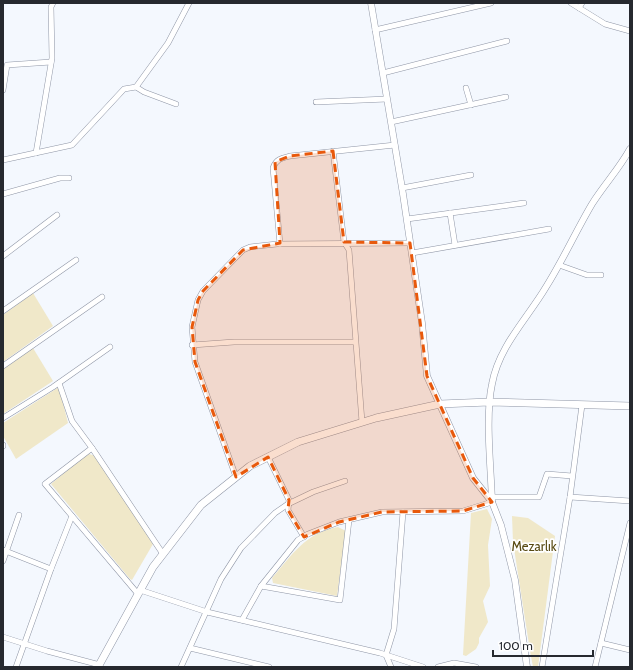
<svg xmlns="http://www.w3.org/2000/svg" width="633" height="670" font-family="Cabin,sans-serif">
<rect width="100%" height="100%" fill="#f4f8fe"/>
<g fill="#f0e8c9">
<polygon points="33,293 53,326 3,362 3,315"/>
<polygon points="33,348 53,381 3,414 3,369"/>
<polygon points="59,387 68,423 16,459 3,436 3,423"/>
<polygon points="89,454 96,456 153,544 132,580 130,579 51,484 77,462"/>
<polygon points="487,509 492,519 488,545 490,586 483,601 488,622 479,638 479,643 476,649 466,656 463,655 471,513"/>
<polygon points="512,516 528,518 555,536 538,667 533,667 530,651 513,542"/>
<path d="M338,527L346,531L337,596L273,583L272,578C292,555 305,533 338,527Z"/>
</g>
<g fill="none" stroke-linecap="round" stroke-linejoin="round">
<defs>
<g id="minor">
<polyline points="571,3 605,24 630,31"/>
<polyline points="579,8 582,3"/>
<polyline points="375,30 491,3"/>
<polyline points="383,73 507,41"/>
<polyline points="136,87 144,92 176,104"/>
<polyline points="466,88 471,105"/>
<polyline points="3,90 7,65 51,62"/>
<polyline points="316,102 387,99"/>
<polyline points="391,122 506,97"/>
<polyline points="333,151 344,242 349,250 362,422"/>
<polyline points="36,153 52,58 51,7 53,3"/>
<polyline points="3,160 72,145 124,89 136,87 168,43 189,3"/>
<polyline points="402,188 471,175"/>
<polyline points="3,194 60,178 69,178"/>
<polyline points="450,213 455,245"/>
<polyline points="407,219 524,203"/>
<path d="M280,244L273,168C276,159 282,158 290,156L395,145"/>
<polyline points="412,253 549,229"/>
<polyline points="3,256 57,215"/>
<polyline points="559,265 587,275 601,275"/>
<polyline points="3,311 76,260"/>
<polyline points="192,345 234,342 355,342"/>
<polyline points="3,366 102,297"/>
<polyline points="59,383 72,421 92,448"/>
<polyline points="3,418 53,387 110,347"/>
<polyline points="3,445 3,446"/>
<polyline points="268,457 289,500 288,510 304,537"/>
<polyline points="236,477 195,362 192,327 198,300 203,291 243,250 250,247 277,244 410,243"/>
<polyline points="491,497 539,497 547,474 572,476"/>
<polyline points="570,497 630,501"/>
<polyline points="3,550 51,569 16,667"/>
<polyline points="3,561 19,515"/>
<polyline points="51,569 72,516"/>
<polyline points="261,586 340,600 349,520"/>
<polyline points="140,590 207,612 380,653 423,667"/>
<polyline points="138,594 45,484 92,448 163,554"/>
<polyline points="242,620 261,586 298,540 308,534 339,522 382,512 463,511 492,502"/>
<polyline points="3,637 47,651 100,665"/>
<polyline points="601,643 630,650"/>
<polyline points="190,648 269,667"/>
<polyline points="181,667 221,579 241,548 275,513 288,504 313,492 345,481"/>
<polyline points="391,667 386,655 394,629 403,512"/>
<polyline points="438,667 454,663 476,667"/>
<polyline points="542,667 570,497 582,405"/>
<polyline points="595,667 630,523"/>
</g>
<g id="tertiary">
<polyline points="371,3 403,194 422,323 427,376 473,478 492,502 501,525 515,580 527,667"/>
<path d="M492,502C491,467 485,417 492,384C499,346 527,319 546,287C563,260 576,231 592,204C604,185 619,169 630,149"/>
</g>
<polyline id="secondary" points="98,667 153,567 201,505 250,466 298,442 376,418 440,404 489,402 630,406"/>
</defs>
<use href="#minor" stroke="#8f96a6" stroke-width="6"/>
<use href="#tertiary" stroke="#8f96a6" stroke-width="7"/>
<use href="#secondary" stroke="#8f96a6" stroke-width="8"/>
<use href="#minor" stroke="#fff" stroke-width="5"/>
<use href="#tertiary" stroke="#fff" stroke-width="6"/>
<use href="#secondary" stroke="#fff" stroke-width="7"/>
</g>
<path fill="#e8590c" fill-opacity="0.2" stroke="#e8590c" stroke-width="3" stroke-dasharray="8 5" stroke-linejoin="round" d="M333,151L344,242L410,243L427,376L473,478L492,502L463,511L382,512L339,522L304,537L288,510L289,500L268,457L236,477L195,362L192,327L198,300L203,291L243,250L280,243L275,162L290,156Z"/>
<g text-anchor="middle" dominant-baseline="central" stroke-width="3.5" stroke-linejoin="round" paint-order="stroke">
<g font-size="13" fill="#584a13" stroke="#fff">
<text x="534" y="546">Mezarlık</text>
</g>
</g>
<rect width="633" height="670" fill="none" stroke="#26292f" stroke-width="8"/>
<path d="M493 650v6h100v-6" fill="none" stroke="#26292f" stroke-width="2"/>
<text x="499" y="650" font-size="12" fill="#26292f" stroke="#ffffff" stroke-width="3" paint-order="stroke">100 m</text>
</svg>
